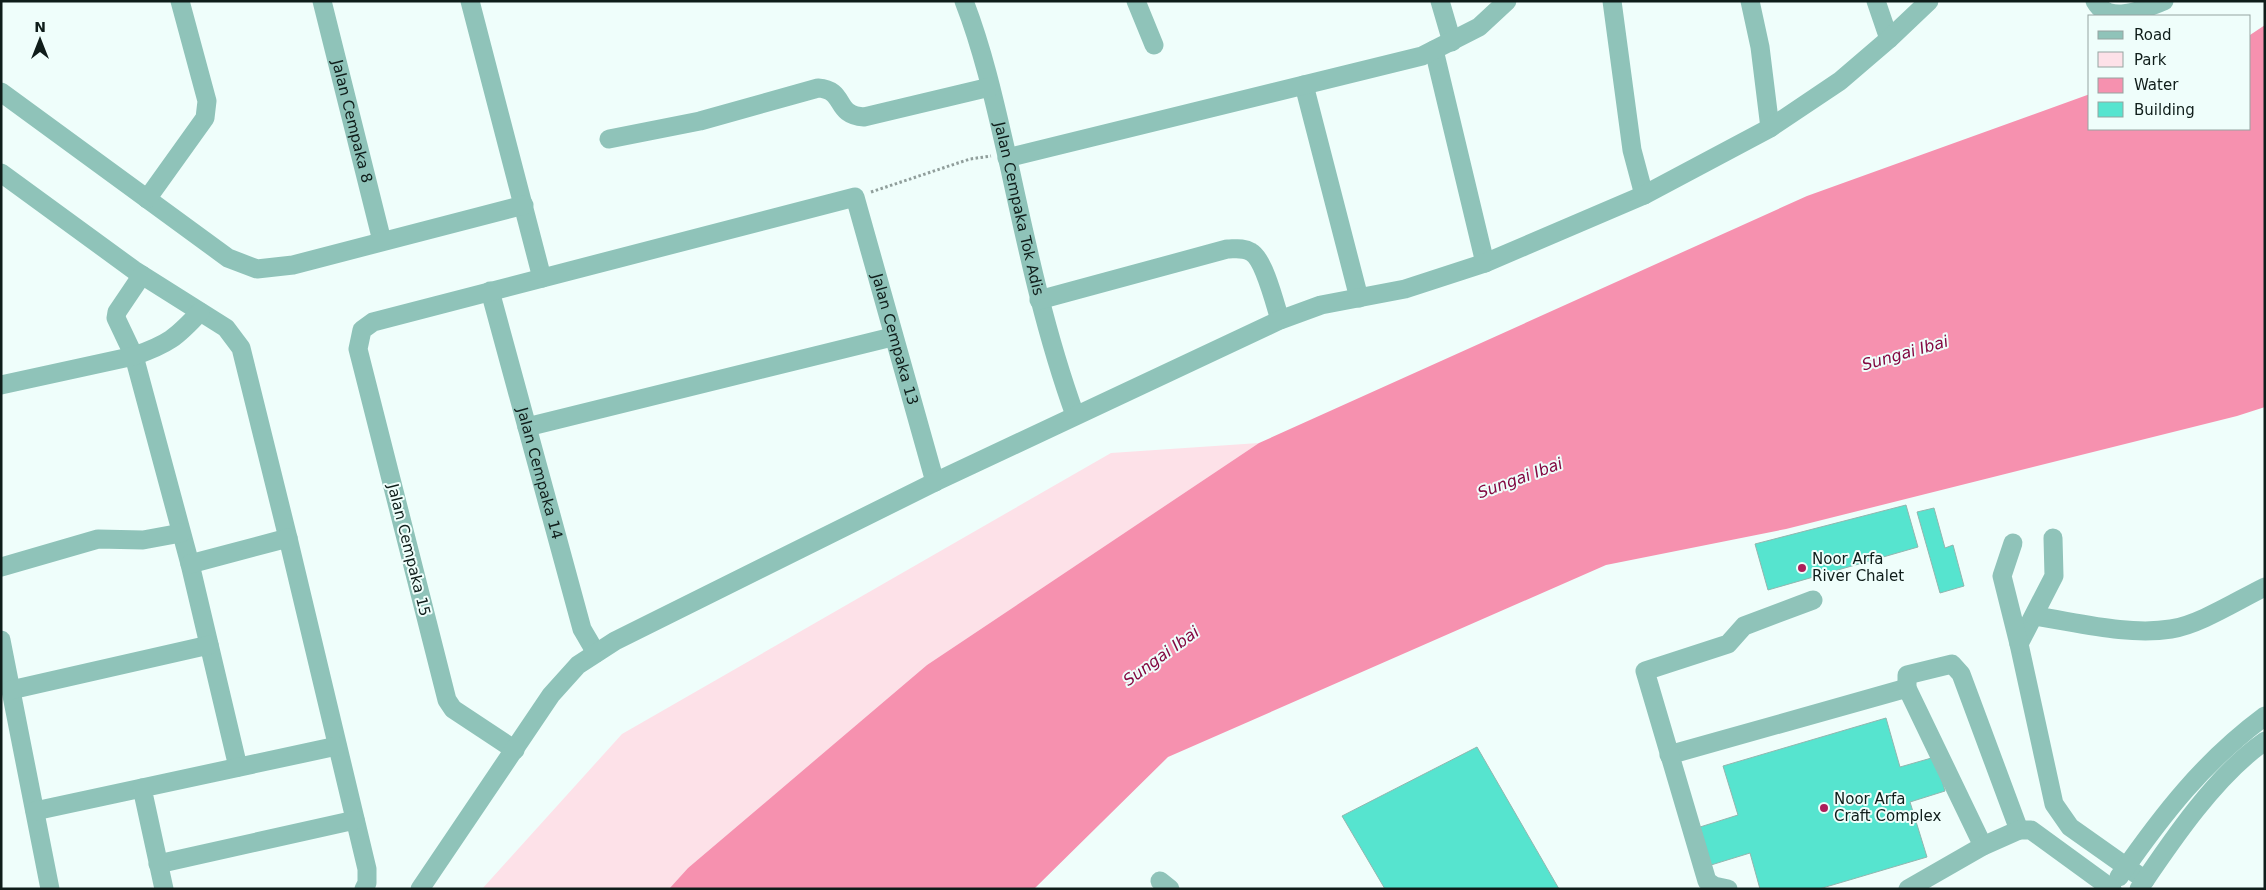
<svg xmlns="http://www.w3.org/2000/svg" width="2266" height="890" font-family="'DejaVu Sans',sans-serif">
<rect width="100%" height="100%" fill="#effefb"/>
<polygon fill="#fde1e8" points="1259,443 927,665 688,868 669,889 482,889 622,734 1111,453"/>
<polygon fill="#f691af" points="2265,25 2265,407 2237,416 1786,529 1606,565 1168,757 1034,889 669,889 688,868 927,665 1259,443 1807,196 2090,94 2090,129 2250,129 2250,35"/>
<g fill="#56e4cf" stroke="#92b6af">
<polygon points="1906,505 1918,547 1768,590 1755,544"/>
<polygon points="1934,508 1945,548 1953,545 1964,586 1940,593 1917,512"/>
<polygon points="1886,718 1900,767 1935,757 1945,791 1910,802 1927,857 1819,889 1760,889 1750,853 1711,865 1700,827 1738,815 1723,766"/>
<polygon points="1477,747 1559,889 1385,889 1342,816"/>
</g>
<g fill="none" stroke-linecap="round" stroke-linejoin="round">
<polyline stroke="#909e9b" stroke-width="3" stroke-dasharray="2.5 2.5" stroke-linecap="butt" points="871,192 970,159 991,156"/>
<g stroke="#8fc3b9" stroke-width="19">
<path id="s1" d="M322,1L382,241"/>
<polyline points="470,1 542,278"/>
<path id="s2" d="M964,1C985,55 997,113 1010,169C1028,252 1046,335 1075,415"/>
<polyline points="1136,1 1154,45"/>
<polyline points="1440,1 1452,42"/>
<polyline points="1612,1 1632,150 1644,195"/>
<polyline points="1750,1 1760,47 1770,128"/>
<polyline points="1876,1 1889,39"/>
<path d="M2095,1C2109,26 2144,9 2164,1"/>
<polyline points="1434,50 1485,263"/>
<polyline points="1304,85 1359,298"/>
<polyline points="1,92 228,258 257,269 293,265 524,205"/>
<path d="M609,139L700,121L818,88C847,90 833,115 864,117L990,87"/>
<polyline points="1007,158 1422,56 1479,27 1507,1"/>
<polyline points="1,173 134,270 226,328 241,348 288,538 367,869 367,883 364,889"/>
<polyline points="147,199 205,118 207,101 180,1"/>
<polyline points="142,275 117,312 116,318 134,356 190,564 238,767"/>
<path id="s3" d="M490,291L582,629L596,653"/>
<path d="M1039,300L1227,249C1235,249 1243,247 1251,252C1264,259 1275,304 1280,320"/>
<path d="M1,385L134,356C168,344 176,338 200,312"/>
<polyline points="527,427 892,337"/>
<polyline points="2053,538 2054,576 2019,644 2054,804 2070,827 2145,880"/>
<polyline points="2013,543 2002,576 2019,644"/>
<polyline points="190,564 288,538"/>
<polyline points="1,567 98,539 143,540 181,533"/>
<path d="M2034,616C2076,622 2128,636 2171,629C2199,625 2238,600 2265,587"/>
<polyline points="1,640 50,889"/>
<polyline points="11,690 209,645"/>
<path id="s4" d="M515,750L453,709L447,700L358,349L362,330L373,322L855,197L935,482"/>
<polyline points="1669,755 1907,688"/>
<polyline points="35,811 142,788"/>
<polyline points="1983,846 1907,688 1907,675 1952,664 1961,674 2019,830"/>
<polyline points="158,864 355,820"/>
<path d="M2119,877C2163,814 2203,762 2265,716"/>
<polyline points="1160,881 1170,889"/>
<polyline points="164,889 142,788 337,746"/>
<polyline points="420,889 551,695 578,665 615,641 935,482 1280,320 1321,305 1405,289 1485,263 1644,195 1770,128 1840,81 1889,39 1929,1"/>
<polyline points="1728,889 1714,886 1707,881 1645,671 1728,644 1744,626 1813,600"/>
<polyline points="1908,889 1983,846 2019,830 2031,830 2112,889"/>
<path d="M2139,889C2172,840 2216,775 2265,741"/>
</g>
</g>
<g fill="#ac1e5a" stroke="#effefb" stroke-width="2">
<circle cx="1802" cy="568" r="5"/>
<circle cx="1824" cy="808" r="5"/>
</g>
<g text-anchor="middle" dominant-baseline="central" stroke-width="4" stroke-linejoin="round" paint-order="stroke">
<g font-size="15" fill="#0f1d1a" stroke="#effefb">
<text stroke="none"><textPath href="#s1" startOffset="124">Jalan Cempaka 8</textPath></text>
<text stroke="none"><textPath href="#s2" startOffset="215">Jalan Cempaka Tok Adis</textPath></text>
<text stroke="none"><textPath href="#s4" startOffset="1126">Jalan Cempaka 13</textPath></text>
<text stroke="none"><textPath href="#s3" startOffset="189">Jalan Cempaka 14</textPath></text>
<text transform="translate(409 550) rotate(76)">Jalan Cempaka 15</text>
</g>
<g font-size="15" fill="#0f1d1a" stroke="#effefb" text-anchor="start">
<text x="1812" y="559">Noor Arfa<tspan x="1812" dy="17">River Chalet</tspan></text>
<text x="1834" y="799">Noor Arfa<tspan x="1834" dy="17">Craft Complex</tspan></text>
</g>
<g font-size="16" font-style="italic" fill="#830841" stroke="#effefb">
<text transform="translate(1905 353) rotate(-16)">Sungai Ibai</text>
<text transform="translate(1520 478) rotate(-20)">Sungai Ibai</text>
<text transform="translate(1161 656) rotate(-36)">Sungai Ibai</text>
</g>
</g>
<rect width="2266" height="890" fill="none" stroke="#0f1d1a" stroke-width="5"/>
<rect x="2088" y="15" width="162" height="115" fill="#effefb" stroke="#95a4a1"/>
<rect x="2098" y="31" width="25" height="8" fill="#8fc3b9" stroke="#95a4a1"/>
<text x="2134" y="40" font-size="15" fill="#0f1d1a">Road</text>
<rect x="2098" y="52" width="25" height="15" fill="#fde1e8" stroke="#95a4a1"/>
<text x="2134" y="65" font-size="15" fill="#0f1d1a">Park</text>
<rect x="2098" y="78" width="25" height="15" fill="#f691af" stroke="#95a4a1"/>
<text x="2134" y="90" font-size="15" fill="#0f1d1a">Water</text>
<rect x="2098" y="102" width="25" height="15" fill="#56e4cf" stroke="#95a4a1"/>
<text x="2134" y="115" font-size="15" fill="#0f1d1a">Building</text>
<g transform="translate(40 40)" stroke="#effefb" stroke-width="4" paint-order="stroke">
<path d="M0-4L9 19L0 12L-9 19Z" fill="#0f1d1a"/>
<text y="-8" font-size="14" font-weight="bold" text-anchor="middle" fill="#0f1d1a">N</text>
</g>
</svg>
